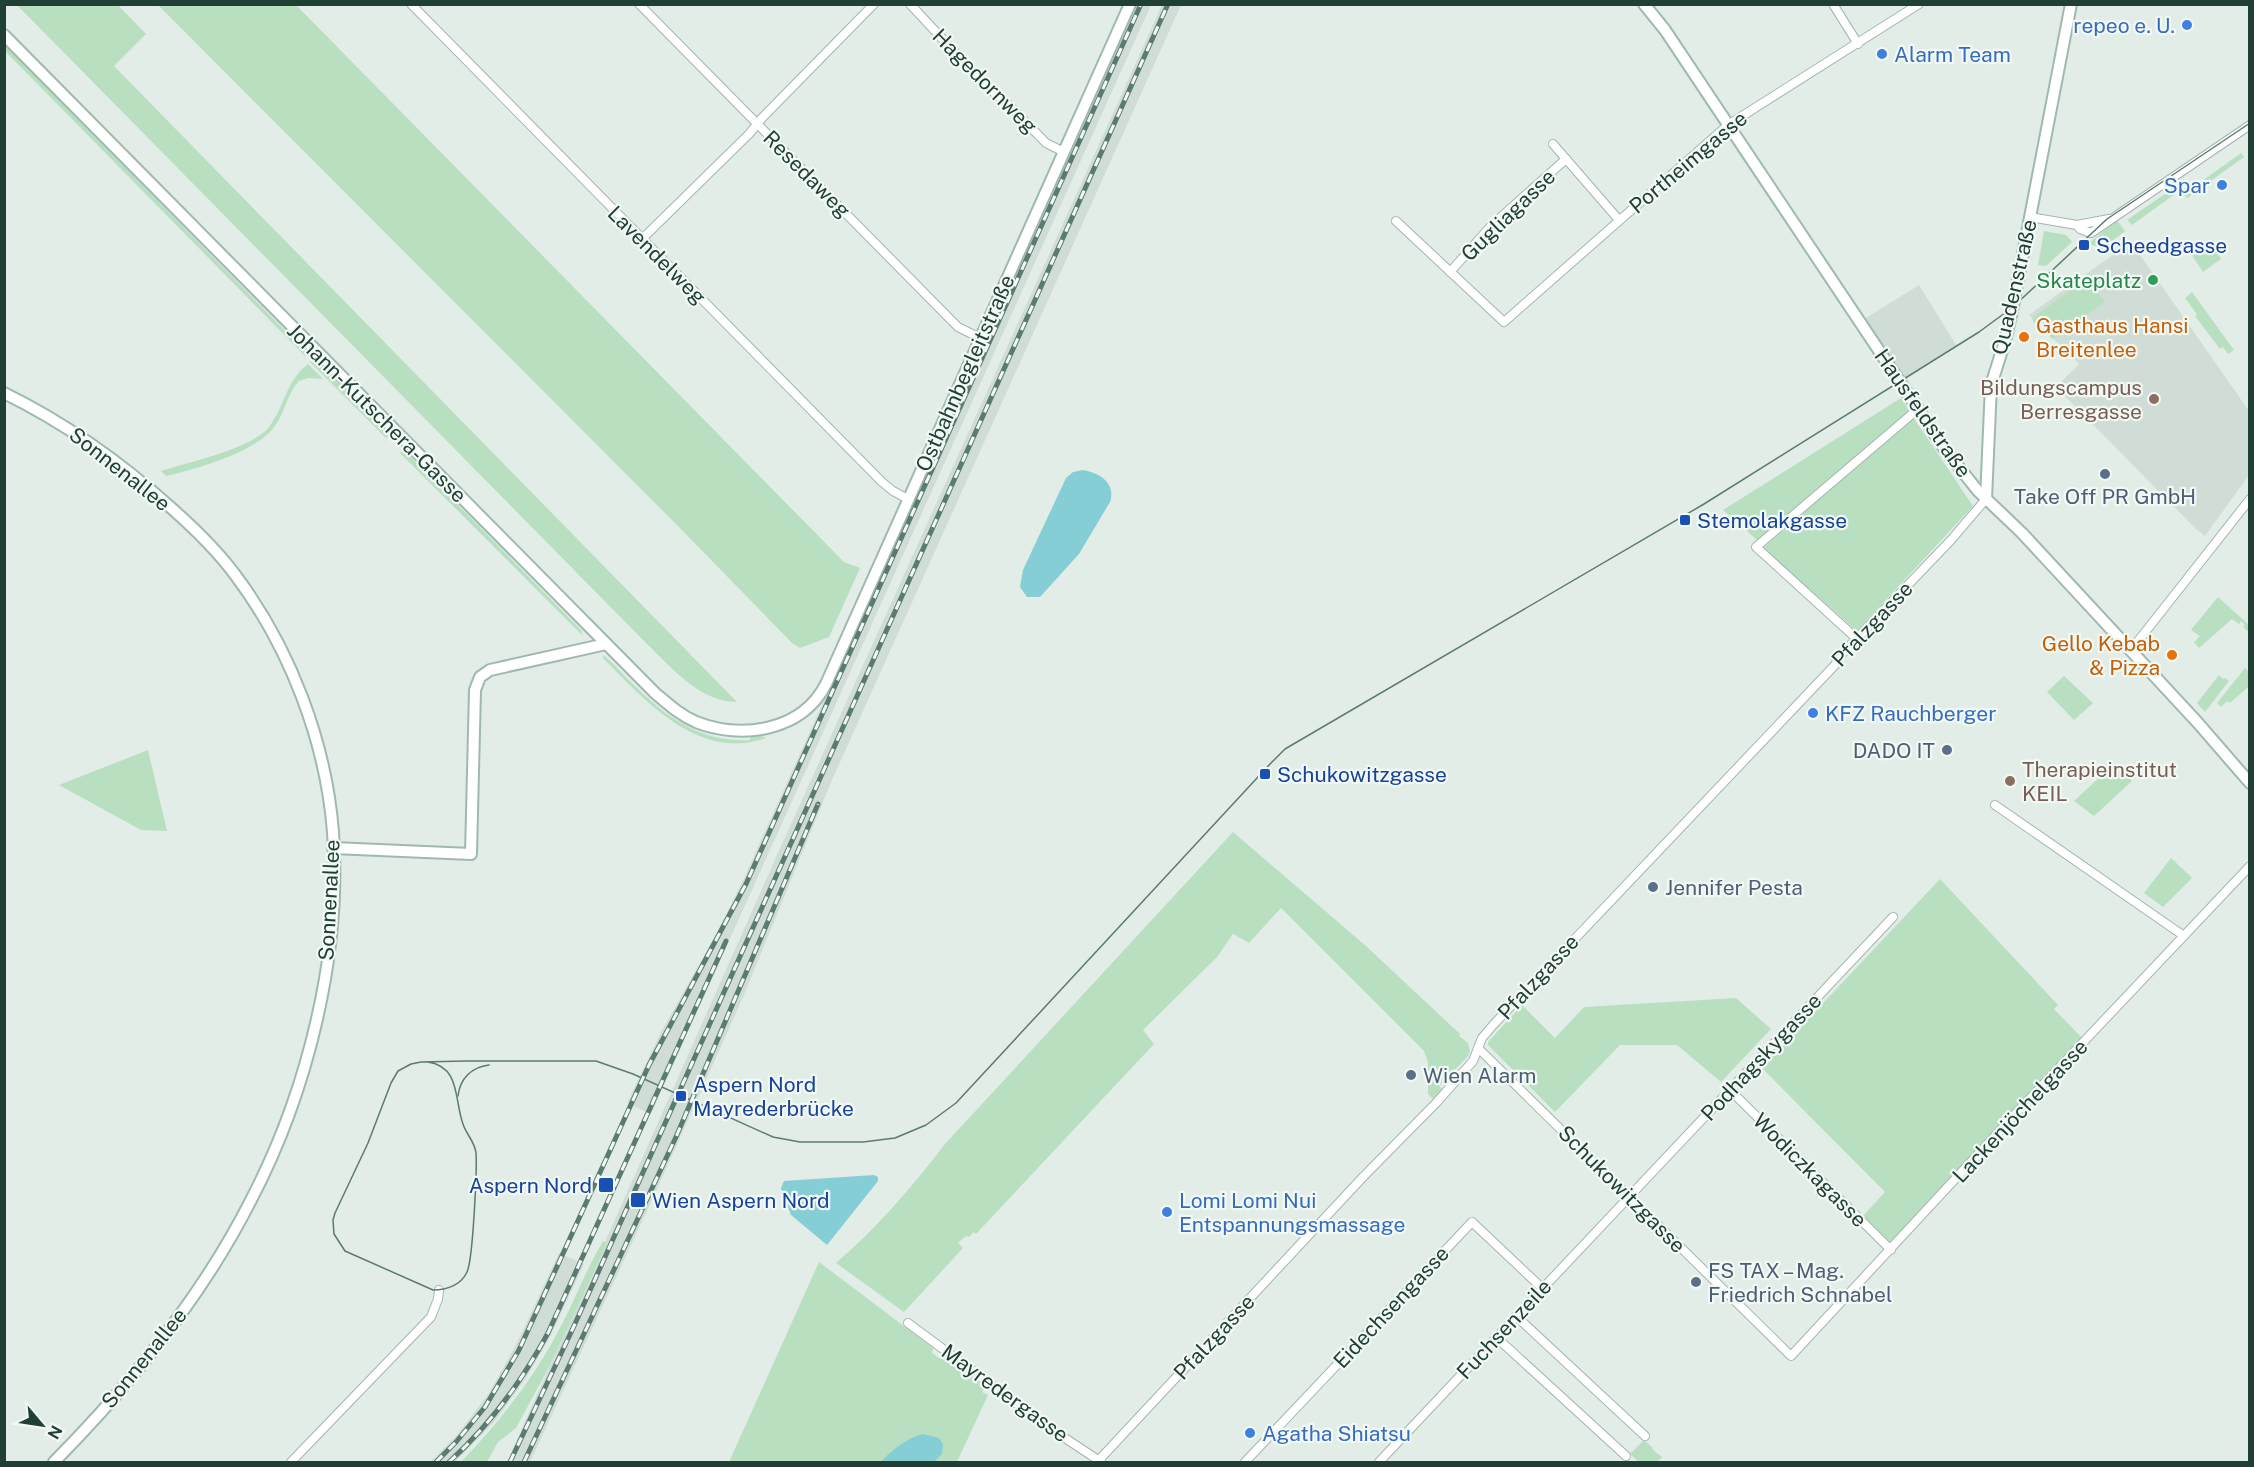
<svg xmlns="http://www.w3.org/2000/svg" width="2254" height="1467" font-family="'Public Sans',sans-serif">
<rect width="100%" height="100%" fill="#e2ede7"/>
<g fill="#d0ddd6">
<polygon points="1137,5 1151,5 651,1114 627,1103 661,1032 716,935 744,878"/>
<polygon points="1162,5 1181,5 832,780 744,995 653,1198 530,1462 507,1462 777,855"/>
<polygon points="2131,242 2249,411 2249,475 2205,536 2196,529 2056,387 2079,364 2029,315"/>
<polygon points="1919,285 1956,345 1902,381 1861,321"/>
<polygon points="559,1253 584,1264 550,1337 526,1378 495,1421 455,1462 430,1462 457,1435 489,1393 517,1343"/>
</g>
<g fill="#b9dfc1">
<path d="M17,5H118L146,34L114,66L737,702C700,702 672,668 647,644Z"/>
<polygon points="158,5 296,5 844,562 860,568 829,637 800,648 792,643 675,523"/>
<polygon points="5,45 307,353 305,356 5,51"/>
<polygon points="2241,153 2244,157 2187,198 2184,194"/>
<polygon points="2172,189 2175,194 2132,225 2127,220"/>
<polygon points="2117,220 2125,231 2102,249 2089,243"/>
<polygon points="2044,231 2066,235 2072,242 2046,266 2038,265"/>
<polygon points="2209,241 2221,259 2203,272 2191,254"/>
<polygon points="2087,278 2105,302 2052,339 2040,322 2034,323 2032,318"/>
<polygon points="2192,292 2234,350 2228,354 2223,347 2220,349 2195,316 2197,314 2185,298"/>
<polygon points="314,359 390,436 386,438 310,362"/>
<path d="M308,364L323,379L308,378L299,381C287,394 285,412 275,426C257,452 196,469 166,476L161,471C188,462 251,449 269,427C285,406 285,382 308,364Z"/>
<polygon points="1901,398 1910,412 1757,540 1723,510"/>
<polygon points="1913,417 1973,506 1857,631 1763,548"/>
<polygon points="404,450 581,630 583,636 400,453"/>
<polygon points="2218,597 2249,625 2249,632 2244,628 2244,624 2241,621 2239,624 2232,619 2199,648 2194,642 2200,636 2191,630"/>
<path d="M603,655C614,663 623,675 633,684C666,717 701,743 750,740L751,736L759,735L766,738C698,762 645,700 603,658Z"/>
<polygon points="2245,668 2249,672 2249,686 2230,703 2227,701 2221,707 2217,703"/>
<polygon points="2219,675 2223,679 2225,678 2229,681 2205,712 2197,703"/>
<polygon points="2064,676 2093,703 2074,720 2047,692"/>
<polygon points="148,750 167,831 141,830 59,785"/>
<polygon points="2115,763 2132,781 2094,816 2074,801"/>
<path d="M1233,832L1366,946L1460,1034L1459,1036L1468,1043L1470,1051L1468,1056L1439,1086L1443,1090L1434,1100L1428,1094V1062L1424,1051L1281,908L1249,943L1233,934L1217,957L1143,1030L1154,1044L976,1234L974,1232L969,1237L966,1236L958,1243L963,1248L904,1312L836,1263C877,1228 912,1187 945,1144Z"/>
<polygon points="2171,858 2192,878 2163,907 2144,893"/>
<polygon points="1940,879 2058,1005 2054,1009 2082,1038 1891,1243 1863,1216 1885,1192 1762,1068"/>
<polygon points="1736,998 1771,1029 1721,1082 1677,1045 1620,1045 1555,1112 1488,1045 1488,1042 1522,1005 1555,1038 1584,1007"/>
<path d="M603,1241L607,1243L548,1369L516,1428L498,1442L487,1462H461C501,1420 535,1377 562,1324C576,1297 587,1268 603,1241Z"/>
<polygon points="819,1262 933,1348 932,1353 939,1358 945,1357 985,1387 982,1392 988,1395 957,1462 729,1462"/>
<polygon points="1644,1440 1653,1448 1652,1449 1662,1457 1657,1462 1639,1462 1630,1454"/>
</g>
<g fill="#86ced6">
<path d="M1083,470C1100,473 1116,483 1110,502L1079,554L1040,597H1027L1020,587L1023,570L1066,478L1073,472Z"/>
<polygon points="874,1175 878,1177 878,1181 827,1245 791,1215 781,1188 784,1181"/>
<path d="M923,1434L939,1438L943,1444L942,1454L934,1462H881C890,1451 909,1437 923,1434Z"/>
</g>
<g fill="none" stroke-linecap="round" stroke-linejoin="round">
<defs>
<g id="street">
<polyline points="411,4 882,482 893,491 908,499"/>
<polyline points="639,4 949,318 958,327 980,338"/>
<polyline points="910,4 987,87 1006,102 1046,143 1064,152"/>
<polyline points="1833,4 1858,44"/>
<polyline points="1553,144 1619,220"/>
<polyline points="2030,217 2077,225 2080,229 2091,233 2250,125"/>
<polyline points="1396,221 1504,322 1728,125 1919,4"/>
<polyline points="2077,225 2109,219"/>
<polyline points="642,239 749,134 762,118 874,4"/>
<polyline points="1450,272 1491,226 1566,159"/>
<polyline points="1857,639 1756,547 1918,409"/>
<polyline points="2131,650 2250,499"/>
<polyline points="1995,805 2184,936"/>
<polyline points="1478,1048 1791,1356 2020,1109 2250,866"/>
<polyline points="1730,1090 1891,1250"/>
<polyline points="1516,1316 1645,1436"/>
<polyline points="908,1323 1047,1426 1101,1462"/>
<polyline points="1496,1337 1626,1456"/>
<polyline points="1099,1460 1363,1177 1437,1102 1473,1061 1482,1038 1494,1024 1835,665 1839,657 1951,540 1986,499"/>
<polyline points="291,1462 431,1317 438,1299 439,1290"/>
<polyline points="1245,1462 1472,1222 1542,1288"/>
<polyline points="1379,1462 1893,917"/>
</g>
<g id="secondary">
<polyline points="1644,4 1665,30 1946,451 1978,491 2022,533 2198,723 2250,783"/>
<path d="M4,35L655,693C668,704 680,715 696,722C742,740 802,731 826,684L1130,4"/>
<path d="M4,393C65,423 119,461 169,506C193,527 217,550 236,576C290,648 326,742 333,832C342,954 307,1093 251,1200C202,1297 130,1385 54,1462"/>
<polyline points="1986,499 1991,385 2005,341 2012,311 2071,4"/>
<polyline points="333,848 471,854 475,690 480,677 490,670 606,644"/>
</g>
</defs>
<use href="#street" stroke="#a4b5ae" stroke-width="10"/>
<use href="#secondary" stroke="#9fb9af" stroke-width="14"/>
<use href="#street" stroke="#fff" stroke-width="8"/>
<use href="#secondary" stroke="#fff" stroke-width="10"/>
<g stroke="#5b7b70" stroke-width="1.5">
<path d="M428,1062C461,1067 454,1100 463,1124C466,1134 475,1142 476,1153C477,1170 473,1260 467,1272C461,1285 447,1290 433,1290L345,1251L334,1234L333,1220L335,1213L368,1143L391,1083L398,1071L411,1064L421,1062L466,1061H596L633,1074L773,1137L800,1142H863L895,1138L926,1125L956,1103L1270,764L1285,749L1704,504L1979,332L2013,307L2107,219L2250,123"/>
<path d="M458,1096C460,1078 472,1067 489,1065"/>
</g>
<defs>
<g id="rail">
<polyline points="436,1462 456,1442 485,1407 519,1350 649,1065 746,884 1141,4"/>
<path d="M449,1462C490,1425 522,1381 548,1333L726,941"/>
<polyline points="510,1462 574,1326 1168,4"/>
<polyline points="524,1462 676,1137 818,804"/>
</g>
</defs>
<use href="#rail" stroke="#5b7b70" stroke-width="5"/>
<use href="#rail" stroke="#f2f9f5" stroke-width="3" stroke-dasharray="9" stroke-linecap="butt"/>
</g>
<g fill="#3f7fe0" stroke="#f2f9f5" stroke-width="2">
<circle cx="2187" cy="25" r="6"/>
<circle cx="1882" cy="54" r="6"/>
<circle cx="2222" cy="185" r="6"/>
<circle cx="1813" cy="713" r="6"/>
<circle cx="1167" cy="1212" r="6"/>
<circle cx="1250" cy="1433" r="6"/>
</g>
<g fill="#1a4fb4" stroke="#f2f9f5" stroke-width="2">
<rect x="2078" y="239" width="12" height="12" rx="3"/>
<rect x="1679" y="514" width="12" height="12" rx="3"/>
<rect x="1259" y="768" width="12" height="12" rx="3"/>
<rect x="675" y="1090" width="12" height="12" rx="3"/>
<rect x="598" y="1177" width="16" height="16" rx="3"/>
<rect x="630" y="1192" width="16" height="16" rx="3"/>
</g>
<circle fill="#2e9e5b" stroke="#f2f9f5" stroke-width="2" cx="2153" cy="280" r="6"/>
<g fill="#e8710a" stroke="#f2f9f5" stroke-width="2">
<circle cx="2024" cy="337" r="6"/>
<circle cx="2172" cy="655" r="6"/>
</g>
<g fill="#8d6e63" stroke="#f2f9f5" stroke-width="2">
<circle cx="2154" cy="399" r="6"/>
<circle cx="2010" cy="781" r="6"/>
</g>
<g fill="#5c6f8a" stroke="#f2f9f5" stroke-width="2">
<circle cx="2105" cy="474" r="6"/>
<circle cx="1947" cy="750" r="6"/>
<circle cx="1653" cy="887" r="6"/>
<circle cx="1411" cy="1075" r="6"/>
<circle cx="1696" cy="1282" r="6"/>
</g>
<g text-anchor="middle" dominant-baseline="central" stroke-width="4.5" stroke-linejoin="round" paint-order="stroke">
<g font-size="21" fill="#366cbe" stroke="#f2f9f5" text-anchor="start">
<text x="2175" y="25" text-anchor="end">repeo e. U.</text>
<text x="1894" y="54">Alarm Team</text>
<text x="2210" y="185" text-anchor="end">Spar</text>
<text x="1825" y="713">KFZ Rauchberger</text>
<text x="1179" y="1200">Lomi Lomi Nui<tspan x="1179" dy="24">Entspannungsmassage</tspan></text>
<text x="1262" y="1433">Agatha Shiatsu</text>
</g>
<g font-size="21" fill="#203f35" stroke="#f2f9f5">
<text transform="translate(985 81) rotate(45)">Hagedornweg</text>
<text transform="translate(1688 162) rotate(-40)">Portheimgasse</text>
<text transform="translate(807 174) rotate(45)">Resedaweg</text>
<text transform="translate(1508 215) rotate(-44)">Gugliagasse</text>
<text transform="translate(657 255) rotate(45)">Lavendelweg</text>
<text transform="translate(2014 287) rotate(-77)">Quadenstraße</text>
<text transform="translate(965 373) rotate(-66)">Ostbahnbegleitstraße</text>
<text transform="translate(377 413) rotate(45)">Johann-Kutschera-Gasse</text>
<text transform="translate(1923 413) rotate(55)">Hausfeldstraße</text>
<text transform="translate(120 469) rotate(38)">Sonnenallee</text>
<text transform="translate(1872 624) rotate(-47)">Pfalzgasse</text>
<text transform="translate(329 900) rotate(-87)">Sonnenallee</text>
<text transform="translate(1538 977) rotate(-47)">Pfalzgasse</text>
<text transform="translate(1761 1057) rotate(-47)">Podhagskygasse</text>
<text transform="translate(2020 1111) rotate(-47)">Lackenjöchelgasse</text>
<text transform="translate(1810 1170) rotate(45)">Wodiczkagasse</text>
<text transform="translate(1622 1189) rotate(45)">Schukowitzgasse</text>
<text transform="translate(1391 1307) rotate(-47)">Eidechsengasse</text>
<text transform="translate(1504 1329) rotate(-47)">Fuchsenzeile</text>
<text transform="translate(1214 1337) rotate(-47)">Pfalzgasse</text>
<text transform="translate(144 1358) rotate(-51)">Sonnenallee</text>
<text transform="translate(1005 1393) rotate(36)">Mayredergasse</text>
</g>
<g font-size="21" fill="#164399" stroke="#f2f9f5" text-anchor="start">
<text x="2096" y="245">Scheedgasse</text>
<text x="1697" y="520">Stemolakgasse</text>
<text x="1277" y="774">Schukowitzgasse</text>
<text x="693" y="1084">Aspern Nord<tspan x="693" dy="24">Mayrederbrücke</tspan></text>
<text x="592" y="1185" text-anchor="end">Aspern Nord</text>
<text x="652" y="1200">Wien Aspern Nord</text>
</g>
<g font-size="21" fill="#27864d" stroke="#f2f9f5" text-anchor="end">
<text x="2141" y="280">Skateplatz</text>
</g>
<g font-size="21" fill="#c56008" stroke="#f2f9f5" text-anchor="start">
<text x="2036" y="325">Gasthaus Hansi<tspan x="2036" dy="24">Breitenlee</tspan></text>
<text x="2160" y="643" text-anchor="end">Gello Kebab<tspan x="2160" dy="24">&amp; Pizza</tspan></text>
</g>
<g font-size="21" fill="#785e54" stroke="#f2f9f5" text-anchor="end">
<text x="2142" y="387">Bildungscampus<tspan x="2142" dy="24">Berresgasse</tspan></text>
<text x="2022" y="769" text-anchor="start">Therapieinstitut<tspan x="2022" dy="24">KEIL</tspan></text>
</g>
<g font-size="21" fill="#4e5e75" stroke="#f2f9f5" text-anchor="start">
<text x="2105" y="496" text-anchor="middle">Take Off PR GmbH</text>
<text x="1935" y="750" text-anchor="end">DADO IT</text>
<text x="1665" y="887">Jennifer Pesta</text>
<text x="1423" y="1075">Wien Alarm</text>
<text x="1708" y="1270">FS TAX – Mag.<tspan x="1708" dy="24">Friedrich Schnabel</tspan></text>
</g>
</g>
<rect width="2254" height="1467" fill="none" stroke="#203f35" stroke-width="12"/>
<g transform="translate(42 1425) rotate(119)" stroke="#f2f9f5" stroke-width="4.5" paint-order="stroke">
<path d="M0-4.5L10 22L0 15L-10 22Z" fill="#203f35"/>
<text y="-9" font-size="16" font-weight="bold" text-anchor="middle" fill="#203f35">N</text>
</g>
</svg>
